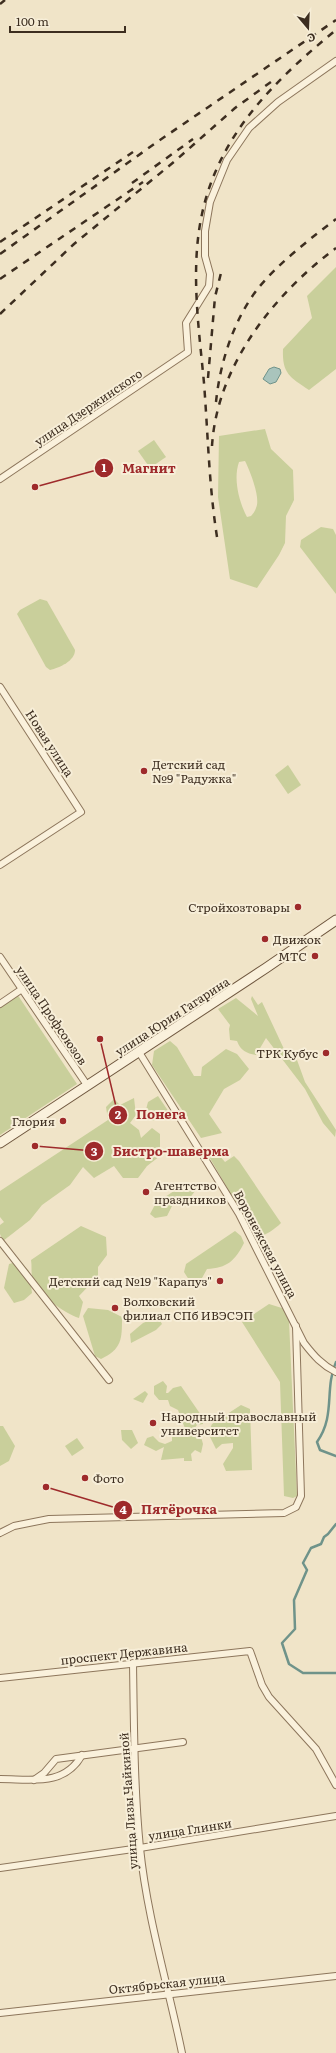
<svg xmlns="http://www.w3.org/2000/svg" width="336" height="2053" font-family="Literata,serif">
<rect width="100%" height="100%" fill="#f0e4c8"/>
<g fill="#c9cf9b" fill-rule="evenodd">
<path d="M336,267V369L309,390C290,377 282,374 283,349L312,318L307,296Z"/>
<path d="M265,429L271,449L293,470L294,500L286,516L285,543L279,555L257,588L230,579L218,497L219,436ZM245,461C250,471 261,498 256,508C255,511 253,514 251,516L247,517C239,502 233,479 239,462Z"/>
<polygon points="154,440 166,457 150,468 138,451"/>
<polygon points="321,527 333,529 336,535 336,594 300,547 301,540"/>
<path d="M40,599L47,601L75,650C75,661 59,668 50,670L46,667L17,614L20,610Z"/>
<polygon points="288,765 301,785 288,794 275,775"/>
<polygon points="17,994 77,1084 0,1135 0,1006"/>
<path d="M252,996L258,1005L262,1002L284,1049L297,1060L305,1082L336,1130L335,1137L323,1123L305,1089L266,1038L256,1055C246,1053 241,1051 237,1041L230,1040L229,1029L230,1025L218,1009L236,998L258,1016L251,999Z"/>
<polygon points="170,1041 177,1047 194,1076 201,1076 202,1067 226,1049 237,1054 249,1069 240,1080 224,1089 209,1114 222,1133 201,1138 152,1065 154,1051"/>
<polygon points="158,1096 171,1115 152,1121 144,1117 148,1102"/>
<polygon points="134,1098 136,1115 130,1123 139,1130 141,1138 152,1128 160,1134 160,1156 147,1166 138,1178 123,1178 114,1166 94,1178 83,1167 70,1185 42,1205 30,1220 3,1241 0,1234 0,1225 4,1222 0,1217 0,1191 108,1120 106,1107 114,1099 120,1105"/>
<path d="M213,1148L225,1162L234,1156L239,1161L281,1223C275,1229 263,1238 255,1236L207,1153Z"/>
<polygon points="186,1183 193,1185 195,1191 186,1203 173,1204 167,1216 155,1218 150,1214 156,1203"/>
<path d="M81,1226L106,1237L107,1255L98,1267V1276L79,1296L83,1302L79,1318C64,1313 35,1293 32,1276C31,1271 32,1265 31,1260Z"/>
<path d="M235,1231L241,1236L244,1243C235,1261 227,1268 207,1269L202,1278L191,1283L184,1272L186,1264Z"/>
<polygon points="20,1261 29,1271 32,1293 24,1300 14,1303 4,1288 9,1264"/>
<polygon points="269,1304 285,1309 289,1321 297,1496 293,1498 284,1496 280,1382 242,1322"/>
<path d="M88,1308L108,1310L122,1317C122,1339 122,1349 101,1359L95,1356L83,1316Z"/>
<polygon points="158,1317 162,1324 156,1330 131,1343 130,1334 143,1323"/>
<polygon points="163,1381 167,1386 166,1393 168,1393 173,1388 181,1386 203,1418 203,1424 197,1425 192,1431 186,1431 178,1410 170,1406 168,1400 159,1400 154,1394 154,1386"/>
<polygon points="145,1391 148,1394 143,1403 133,1399"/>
<polygon points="241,1405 250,1409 252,1470 226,1471 223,1464 233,1448 233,1443 222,1444 216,1449 208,1433 212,1424"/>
<polygon points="0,1426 3,1426 15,1446 9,1461 0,1466"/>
<polygon points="121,1430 132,1430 138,1443 131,1449 122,1440"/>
<path d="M172,1434C182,1437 192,1432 201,1437L203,1444L201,1453L195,1450L191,1454L192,1461H184V1458L161,1460L164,1447L156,1451L144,1445L147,1438L153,1436L159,1442L165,1444L172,1441Z"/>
<polygon points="77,1438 84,1448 72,1456 65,1446"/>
</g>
<polygon fill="#a9c4bc" stroke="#6f938a" points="274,367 280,369 281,373 276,382 270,384 263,379 269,369"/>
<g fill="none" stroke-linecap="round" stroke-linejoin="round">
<g stroke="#6f938a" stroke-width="2.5">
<path d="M336,1362C324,1390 336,1415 317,1442L320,1450L336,1456"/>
<polyline points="336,1524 328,1534 324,1537 321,1544 311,1548 303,1563 307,1570 294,1600 295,1629 282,1643 289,1664 303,1673 336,1673"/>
</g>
<defs>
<g id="street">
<polyline points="0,479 188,352 186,323 209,286 210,274 205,256 205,231 210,202 227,160 249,128 278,102 336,61"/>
<polyline points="0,687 81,812 0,865"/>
<polyline points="0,957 87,1085"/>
<polyline points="0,1004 22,989"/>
<path d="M139,1052L239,1214L304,1343C314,1356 322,1365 336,1372"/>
<polyline points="0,1241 109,1380"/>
<polyline points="0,1533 14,1526 49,1519 284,1513 296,1507 301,1496 296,1326"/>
<path d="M133,1663C134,1725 134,1787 140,1848C147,1917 168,1985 182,2053"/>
<polyline points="0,1678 250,1651 262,1685 269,1697 316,1749 336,1785"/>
<path d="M0,1779C31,1779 64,1787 82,1755"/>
<polyline points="34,1780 44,1773 56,1759 183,1742"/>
<polyline points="0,1868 140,1848 336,1816"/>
<polyline points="0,2013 336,1976"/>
</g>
<polyline id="secondary" points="0,1143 266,968 336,920"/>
</defs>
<use href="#street" stroke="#8d765c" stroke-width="8"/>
<use href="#secondary" stroke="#6f573f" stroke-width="11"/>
<use href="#street" stroke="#faf1dc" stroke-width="6"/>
<use href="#secondary" stroke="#faf1dc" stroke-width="9"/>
<g stroke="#3d2e20" stroke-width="2.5" stroke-dasharray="7 7" stroke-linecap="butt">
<polyline points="0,4 5,0"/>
<polyline points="132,183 193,139"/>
<polyline points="0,242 133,152"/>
<polyline points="0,254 157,142 336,20"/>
<polyline points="0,279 143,182"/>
<polyline points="0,314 74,244 175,161 235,108 275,79"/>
<polyline points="208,378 215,297 222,269"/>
<path d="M216,402C220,363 233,322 256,291C275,266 311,238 336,219"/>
<path d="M212,446C217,366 273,295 336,248"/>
<path d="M217,537C209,486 208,435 204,383C199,329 190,269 202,214C219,134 275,80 336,30"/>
</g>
</g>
<g fill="#9e2a2b" stroke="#f7eed8" stroke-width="1.5">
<circle cx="144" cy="771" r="4"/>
<circle cx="298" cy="907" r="4"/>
<circle cx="265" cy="939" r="4"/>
<circle cx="315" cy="956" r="4"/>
<circle cx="326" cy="1053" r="4"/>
<circle cx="63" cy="1121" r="4"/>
<circle cx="146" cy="1192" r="4"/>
<circle cx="220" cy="1281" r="4"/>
<circle cx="115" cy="1308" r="4"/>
<circle cx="153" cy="1423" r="4"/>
<circle cx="85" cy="1478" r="4"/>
</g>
<g text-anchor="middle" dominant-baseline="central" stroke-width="4" stroke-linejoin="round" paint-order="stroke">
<g font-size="12" fill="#3d2e20" stroke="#f7eed8">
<text transform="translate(88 407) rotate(-34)">улица Дзержинского</text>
<text transform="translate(50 743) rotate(57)">Новая улица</text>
<text transform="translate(52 1015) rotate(56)">улица Профсоюзов</text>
<text transform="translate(172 1016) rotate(-33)">улица Юрия Гагарина</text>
<text transform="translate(266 1244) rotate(62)">Воронежская улица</text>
<text transform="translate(124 1653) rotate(-6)">проспект Державина</text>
<text transform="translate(128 1801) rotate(-94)">улица Лизы Чайкиной</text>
<text transform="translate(190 1829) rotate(-9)">улица Глинки</text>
<text transform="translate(167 1983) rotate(-6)">Октябрьская улица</text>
</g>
<g font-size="12" fill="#3d2e20" stroke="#f7eed8" text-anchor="start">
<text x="152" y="764">Детский cад<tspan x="152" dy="14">№9 "Радужка"</tspan></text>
<text x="290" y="907" text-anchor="end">Стройхозтовары</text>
<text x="273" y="939">Движок</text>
<text x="307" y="956" text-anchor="end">МТС</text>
<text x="318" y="1053" text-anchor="end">ТРК Кубус</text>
<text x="55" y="1121" text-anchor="end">Глория</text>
<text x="154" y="1185">Агентство<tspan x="154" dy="14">праздников</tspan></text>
<text x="212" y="1281" text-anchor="end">Детский сад №19 "Карапуз"</text>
<text x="123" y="1301">Волховский<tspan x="123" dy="14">филиал СПб ИВЭСЭП</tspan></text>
<text x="161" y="1416">Народный православный<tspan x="161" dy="14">университет</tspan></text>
<text x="93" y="1478">Фото</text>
</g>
</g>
<path fill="none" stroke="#9e2a2b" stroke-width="1.5" d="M35 487L104 468M100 1039L118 1115M35 1146L94 1151M46 1487L123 1510"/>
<g fill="#9e2a2b" stroke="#f7eed8" stroke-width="1.5">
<circle cx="35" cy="487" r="4"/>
<circle cx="100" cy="1039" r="4"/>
<circle cx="35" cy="1146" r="4"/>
<circle cx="46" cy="1487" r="4"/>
<circle cx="104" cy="468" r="10"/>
<circle cx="118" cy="1115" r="10"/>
<circle cx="94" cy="1151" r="10"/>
<circle cx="123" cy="1510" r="10"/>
</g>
<g font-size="12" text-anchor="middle" font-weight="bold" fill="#fff">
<text x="104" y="472">1</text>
<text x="118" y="1119">2</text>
<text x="94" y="1156">3</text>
<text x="123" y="1514">4</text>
</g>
<g font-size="13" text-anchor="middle" font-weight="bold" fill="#9e2a2b" stroke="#f7eed8" stroke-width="4" stroke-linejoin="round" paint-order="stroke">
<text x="149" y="473">Магнит</text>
<text x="161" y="1119">Понега</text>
<text x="171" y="1156">Бистро-шаверма</text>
<text x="179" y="1514">Пятёрочка</text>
</g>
<g transform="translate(308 28) rotate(161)" stroke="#f7eed8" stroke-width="3" paint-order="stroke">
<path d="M0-3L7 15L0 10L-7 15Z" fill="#3d2e20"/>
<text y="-6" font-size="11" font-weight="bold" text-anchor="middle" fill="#3d2e20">С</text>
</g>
<path d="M10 26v6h115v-6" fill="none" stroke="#3d2e20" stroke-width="2"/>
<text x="16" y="26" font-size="12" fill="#3d2e20" stroke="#f7eed8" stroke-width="3" paint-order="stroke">100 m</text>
</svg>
